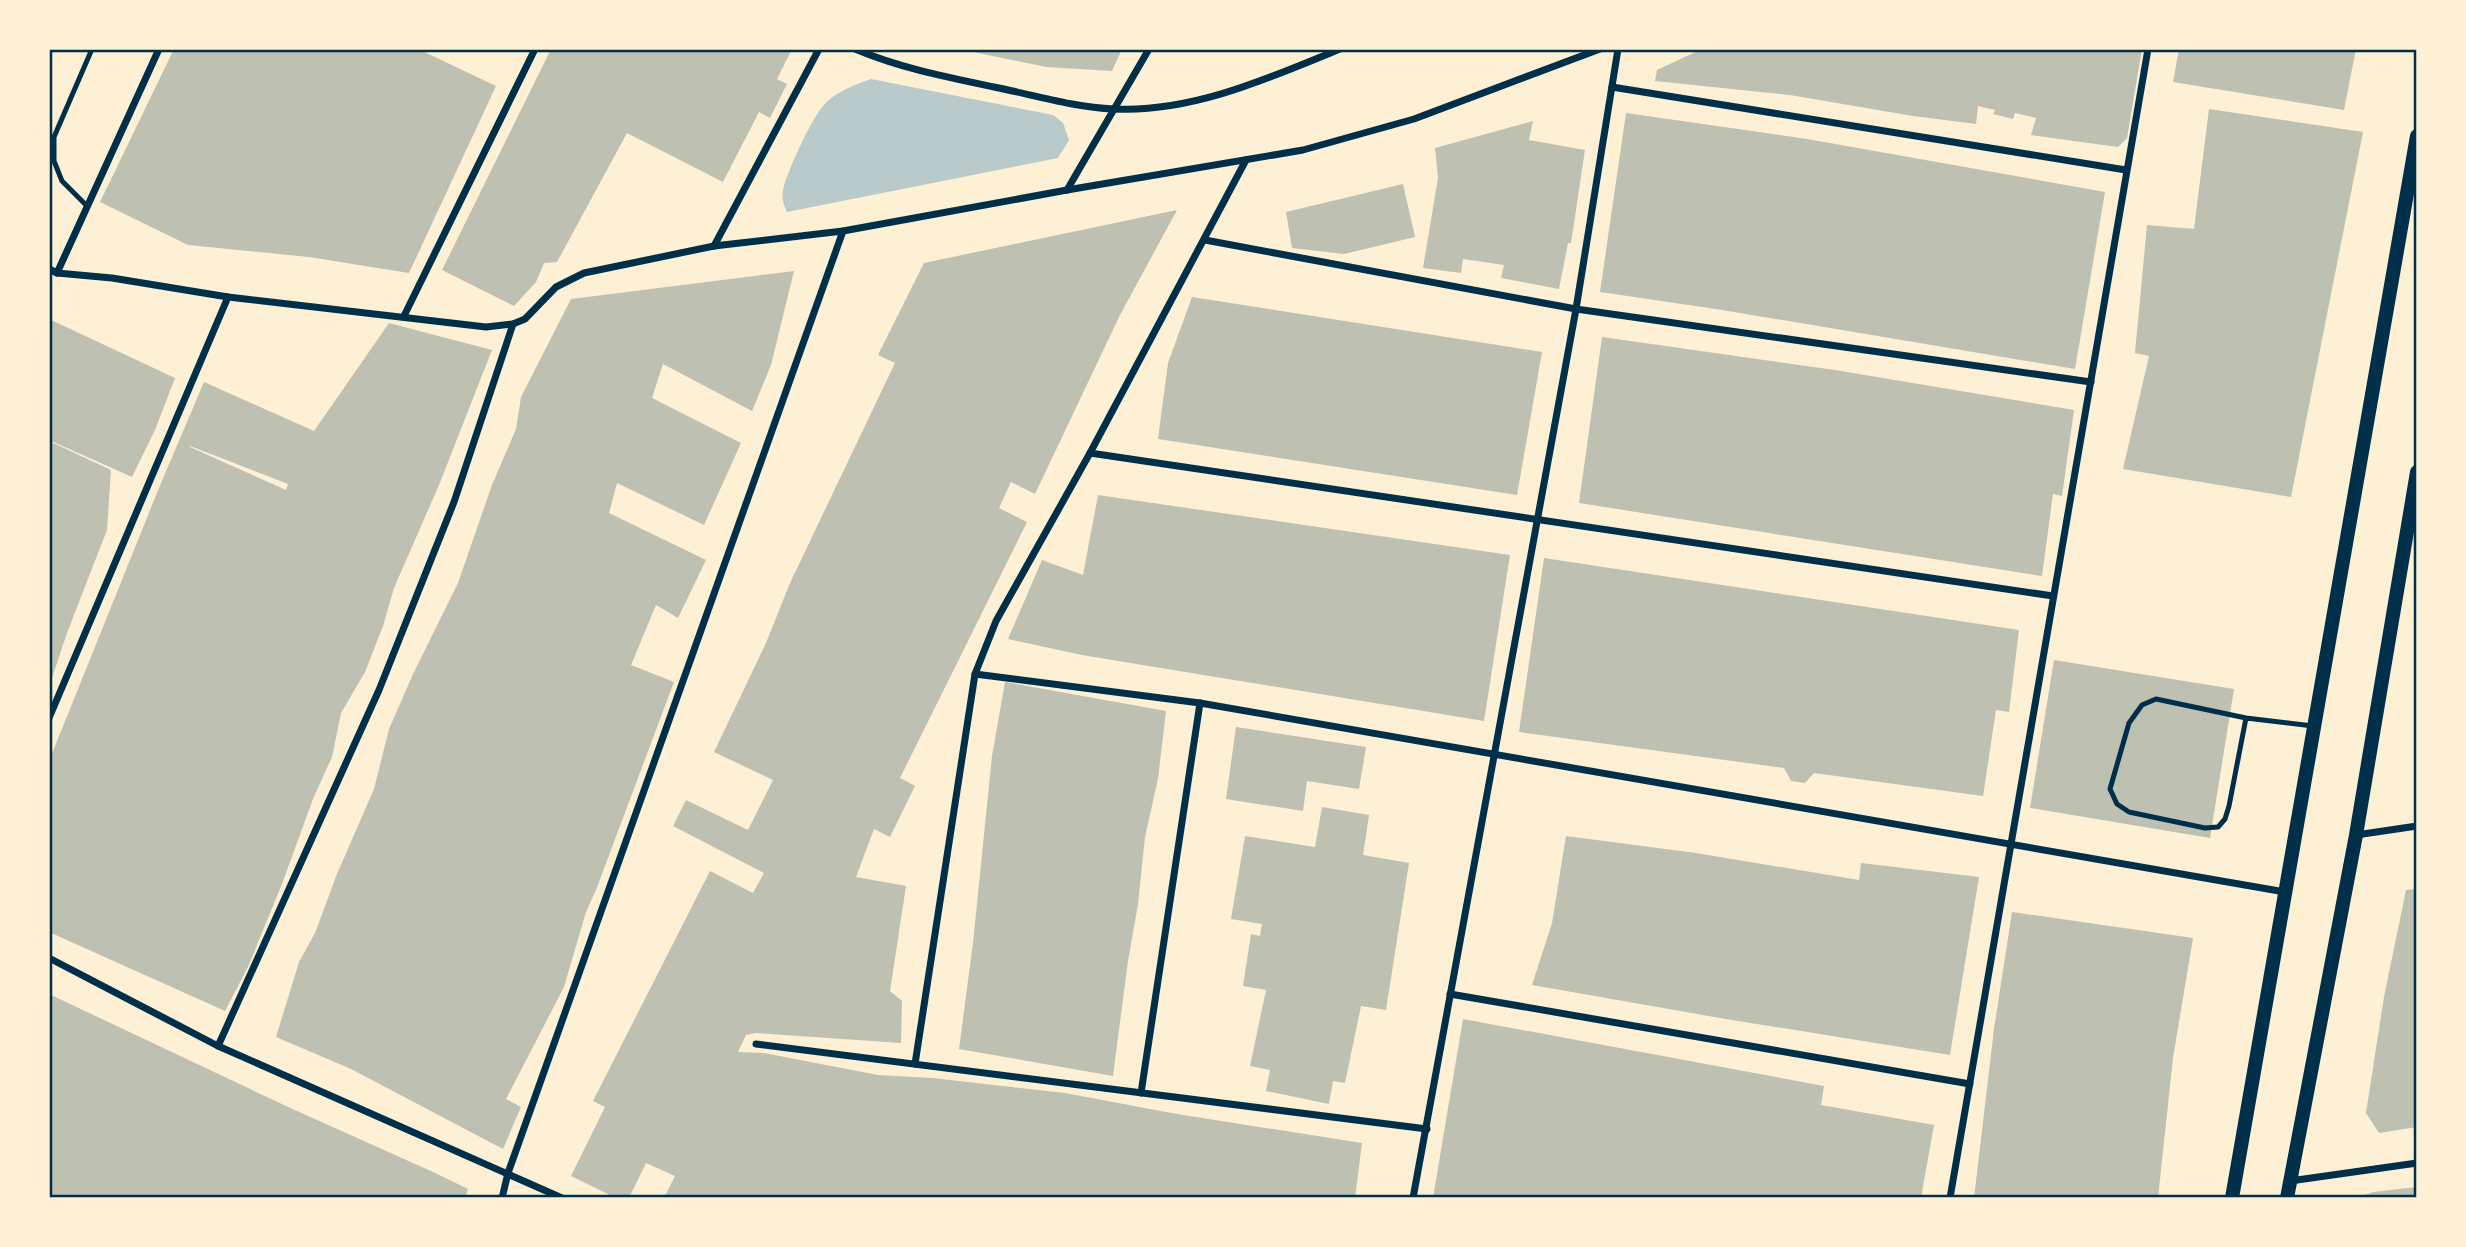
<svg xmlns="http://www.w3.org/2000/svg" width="2466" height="1247" font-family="Cabin,sans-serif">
<rect width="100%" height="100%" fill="#fdf0d5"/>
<path fill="#b9caca" d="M871,79L1053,115L1063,123L1069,140L1058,158L787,212C783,204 781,195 784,186C790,166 810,122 823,106C835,92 854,85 871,79Z"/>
<g fill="#bec0b2" fill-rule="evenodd">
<polygon points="174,49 418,49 496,86 409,273 309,257 188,245 100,202"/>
<polygon points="551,49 792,49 777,79 787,84 770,118 759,112 723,182 627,133 557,262 544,263 536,282 514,306 442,270"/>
<polygon points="959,49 1122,49 1112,71 1046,67"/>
<polygon points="1702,49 2142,49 2127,138 2118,147 2031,135 2036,118 2015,113 2013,119 1993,114 1995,110 1978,106 1976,124 1913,116 1790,95 1655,81 1657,70"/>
<polygon points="2179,49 2356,49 2344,110 2173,82"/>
<polygon points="2209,109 2363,132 2291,497 2123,469 2149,356 2135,353 2147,225 2194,229"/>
<polygon points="1626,113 1807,139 2105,192 2075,369 1716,309 1600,292"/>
<polygon points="1533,121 1529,140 1585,150 1571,243 1568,243 1559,289 1501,278 1504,265 1463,259 1461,273 1423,268 1438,178 1435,148"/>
<polygon points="1403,184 1415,237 1344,254 1292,248 1286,212"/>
<polygon points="1177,210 1120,315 1035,494 1011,482 999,508 1027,522 900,778 915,786 890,837 874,829 856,877 906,886 890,991 902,1001 901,1043 756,1033 746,1035 738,1052 764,1053 878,1075 933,1078 1065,1093 1177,1114 1362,1143 1355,1198 664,1198 675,1176 646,1163 629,1198 616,1198 571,1176 605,1107 593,1101 710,871 753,893 764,873 673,826 686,800 748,830 773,780 714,752 766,643 790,583 895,363 878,355 924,263"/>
<polygon points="794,271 771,365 752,411 663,364 652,398 741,443 704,525 617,483 609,513 706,560 678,618 656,605 631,665 674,682 596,890 586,912 564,987 506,1099 521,1107 503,1149 351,1069 276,1037 299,962 315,933 337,874 374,789 389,729 414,672 458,583 492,485 516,429 521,397 571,299"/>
<polygon points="1192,297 1542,352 1517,495 1158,439 1168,363"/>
<polygon points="49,319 175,378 155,430 132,477 49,440"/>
<path d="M389,323L492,350L439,485L394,588L383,626L365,672L341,713L332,757L313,799L282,884L248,967L225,1011L49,932V761L161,483L204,382L314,431ZM190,446L288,484L286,490L190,447Z"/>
<polygon points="1602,337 1835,370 2074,410 2062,496 2053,494 2042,576 1579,503"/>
<polygon points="49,441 111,470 107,530 67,633 49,687"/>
<polygon points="1098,495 1510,555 1484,721 1082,655 1008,639 1042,560 1083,575"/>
<polygon points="1544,558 2019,630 2009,712 1996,710 1983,796 1814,773 1805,783 1791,781 1784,768 1519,732"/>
<polygon points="2054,660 2234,689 2210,838 2030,808"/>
<polygon points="1005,682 1166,711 1158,779 1145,837 1138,904 1128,961 1113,1076 959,1049 973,943 992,756"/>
<polygon points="1236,727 1366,747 1359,789 1307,781 1303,811 1226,799"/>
<polygon points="1322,807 1369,815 1363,855 1409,863 1386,1010 1361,1006 1345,1083 1333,1081 1329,1104 1266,1091 1270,1070 1250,1066 1266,990 1243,986 1251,934 1260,936 1262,924 1231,919 1245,836 1315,847"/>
<polygon points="1566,836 1696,853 1859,880 1861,863 1979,877 1950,1055 1720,1018 1532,985 1552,923"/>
<polygon points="2417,889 2417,1127 2379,1133 2366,1113 2384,997 2406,890"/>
<polygon points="2012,912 2193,938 2173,1058 2158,1198 1974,1198 1994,1029"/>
<polygon points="49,994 286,1106 433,1172 468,1189 465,1198 49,1198"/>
<polygon points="1463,1019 1824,1086 1821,1105 1934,1125 1921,1198 1433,1198"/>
<polygon points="2417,1187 2417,1198 2356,1198 2373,1192"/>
</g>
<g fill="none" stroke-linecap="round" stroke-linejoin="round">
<g stroke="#003049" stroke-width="5">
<polyline points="87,206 62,181 54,161 54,137 92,49"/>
<polyline points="2246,718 2229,806 2225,819 2218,827 2205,828 2129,812 2117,804 2110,789 2129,723 2142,705 2156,699 2246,718 2313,726"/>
</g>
<g stroke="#003049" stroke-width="7">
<path d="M855,49C900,68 946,77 994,87C1034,95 1073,107 1114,109C1192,113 1269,78 1340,49"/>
<polyline points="1612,87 2126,170"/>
<polyline points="1067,190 1149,49"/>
<polyline points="1205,240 1576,309 2091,382"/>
<polyline points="714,246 819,49"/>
<polyline points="49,269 57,273 112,278 228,297 486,327 513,324 525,319 556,287 584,273 714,246 843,231 1067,190 1303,150 1414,119 1600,49"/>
<polyline points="57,273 159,49"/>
<polyline points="404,316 535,49"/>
<polyline points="1090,453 2053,596"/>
<polyline points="975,674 1200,703 2285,892"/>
<polyline points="49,718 228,297"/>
<polyline points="2356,835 2417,826"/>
<polyline points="49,958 218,1046 562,1198"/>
<polyline points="1450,994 1970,1084"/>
<polyline points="756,1044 1427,1129"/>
<polyline points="218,1046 379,690 454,502 513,324"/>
<polyline points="915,1064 975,674 996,621 1090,453 1246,160"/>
<polyline points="1141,1093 1200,703"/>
<polyline points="2290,1181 2417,1163"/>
<polyline points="502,1198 508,1173 843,231"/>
<polyline points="1413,1198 1576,309 1618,49"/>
<polyline points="1950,1198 2148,49"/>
</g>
<g stroke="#003049" stroke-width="14">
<polyline points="2232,1198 2417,136"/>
<polyline points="2287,1198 2356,835 2417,472"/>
</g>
</g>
<rect width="2466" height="1247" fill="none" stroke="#fdf0d5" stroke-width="102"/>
<rect x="51" y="51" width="2364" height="1145" fill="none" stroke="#003049" stroke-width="2.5"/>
</svg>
